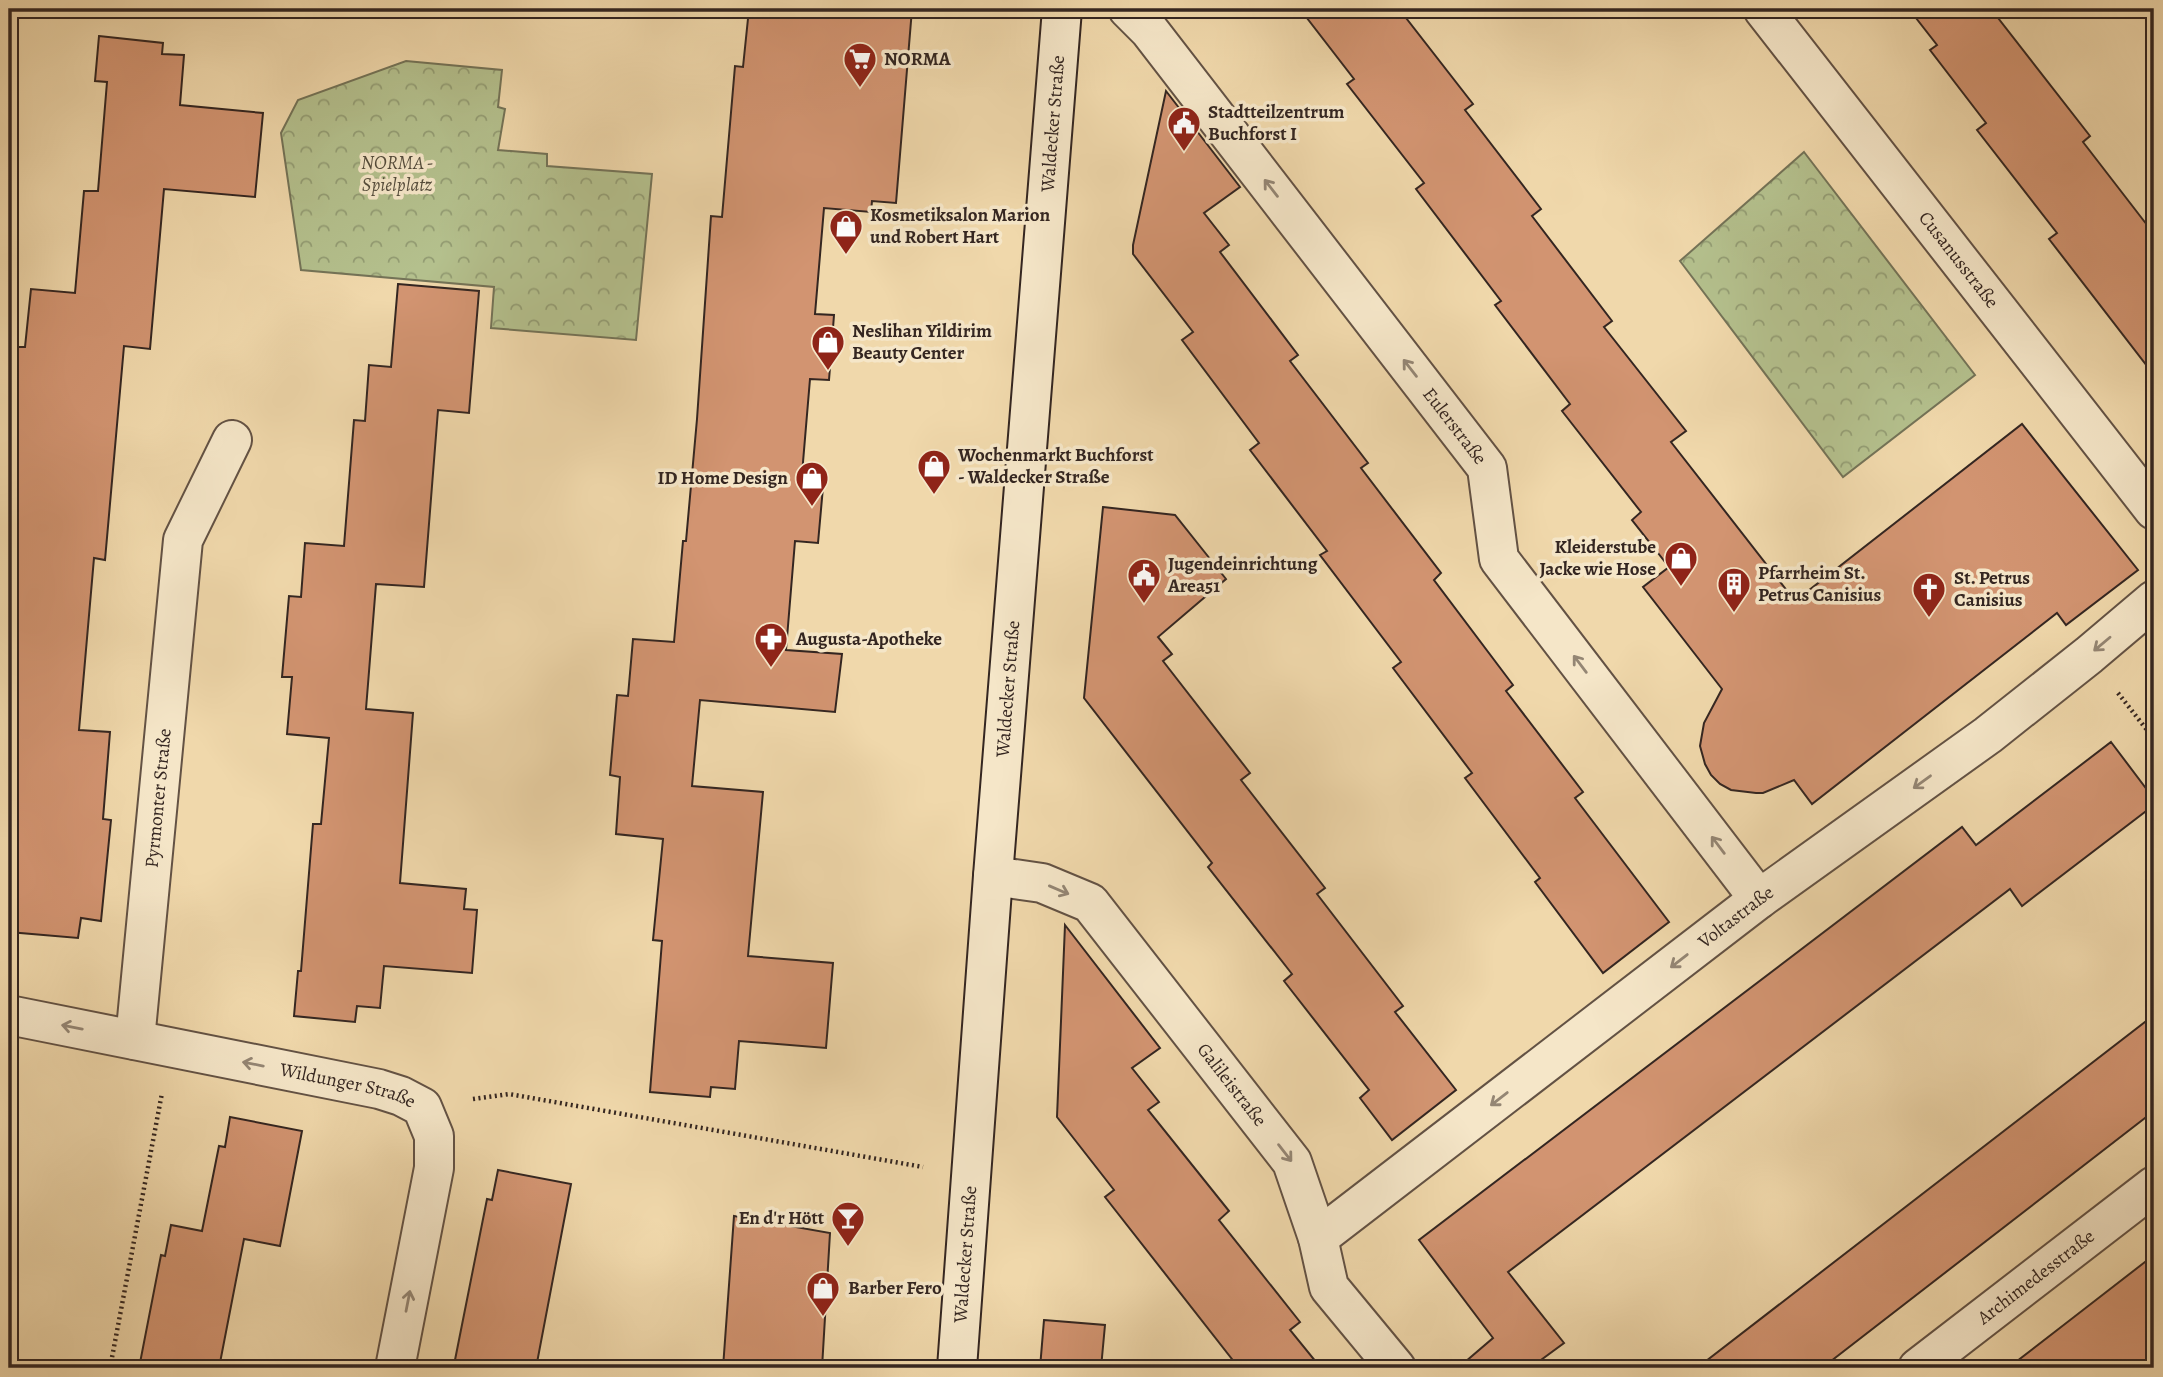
<svg xmlns="http://www.w3.org/2000/svg" width="2163" height="1377" font-family="Alegreya,serif">
<defs>
<pattern id="park-crowns" width="20" height="18" patternUnits="userSpaceOnUse" patternTransform="scale(1.75)"><rect width="20" height="18" fill="#b4c08d"/><path d="M2 6a3 3 0 1 1 6 0M12 15a3 3 0 1 1 6 0" fill="none" stroke="#939c73"/></pattern>
</defs>
<rect width="100%" height="100%" fill="#f0d8ab"/>
<filter id="stains"><feTurbulence type="fractalNoise" baseFrequency=".00286" numOctaves="4"/><feColorMatrix values="0 0 0 0 .2 0 0 0 0 .09 0 0 0 0 .02 0 0 0 .5 -.17"/></filter>
<radialGradient id="worn" r=".72"><stop offset=".6" stop-color="#630" stop-opacity="0"/><stop offset="1" stop-color="#630" stop-opacity=".3"/></radialGradient>
<g fill="url(#park-crowns)" stroke="#747357" stroke-width="2">
<polygon points="406,61 502,70 498,107 505,109 498,150 547,154 547,166 652,174 636,340 491,328 494,287 301,270 281,133 298,100"/>
<polygon points="1804,152 1975,375 1843,477 1680,261"/>
</g>
<g fill="#d29471" stroke="#342621" stroke-width="2">
<polygon points="749,9 912,9 896,203 872,201 871,212 824,208 815,314 834,315 829,380 810,379 802,474 824,476 818,543 795,541 786,650 842,654 835,712 700,700 692,786 763,792 748,956 833,963 826,1048 739,1041 735,1089 711,1087 710,1097 650,1092 662,941 653,940 663,839 616,834 620,777 610,775 617,695 628,696 633,639 674,642 683,541 686,541 697,419 711,216 722,217 735,66 743,67"/>
<polygon points="1300,9 1399,9 1473,104 1465,110 1541,209 1532,216 1612,321 1604,327 1686,431 1671,442 1795,601 2022,424 2138,570 2066,625 2057,613 1812,804 1794,780 1763,793 1756,793 1731,790 1720,784 1711,775 1705,764 1700,746 1704,723 1722,689 1643,587 1669,567 1632,520 1641,512 1562,411 1570,404 1495,305 1501,301 1416,189 1424,183 1347,84 1354,79"/>
<polygon points="1909,9 1991,9 2090,136 2083,142 2154,234 2154,375 2049,239 2057,233 1977,130 1986,123 1930,50 1937,45"/>
<polygon points="99,36 163,43 162,54 184,55 180,105 263,113 255,197 164,189 150,349 124,346 105,560 94,558 79,730 110,732 103,819 111,820 101,921 81,918 78,938 9,932 9,385 13,385 17,347 25,347 31,289 75,293 84,191 98,191 107,82 95,81"/>
<polygon points="1166,91 1240,187 1204,213 1229,245 1220,252 1298,355 1290,361 1368,463 1361,468 1441,573 1434,580 1513,685 1506,691 1583,792 1575,798 1669,922 1603,973 1535,882 1540,878 1465,778 1472,773 1393,668 1401,662 1320,555 1327,551 1250,450 1259,443 1182,340 1193,332 1133,254 1133,245"/>
<polygon points="398,284 479,291 469,413 438,410 424,587 376,584 366,709 413,713 400,883 466,889 464,909 477,910 472,973 384,966 380,1008 357,1006 355,1022 294,1016 298,971 301,971 313,824 321,824 329,738 287,734 292,677 282,677 289,596 301,597 305,543 344,546 354,420 365,421 369,365 391,367"/>
<polygon points="1103,507 1175,515 1226,579 1158,637 1172,654 1163,661 1250,773 1241,780 1325,888 1317,894 1403,1006 1395,1012 1456,1090 1392,1140 1360,1098 1369,1090 1284,981 1292,974 1208,867 1212,863 1084,698"/>
<polygon points="2111,742 2154,799 2154,805 2022,906 2010,889 1508,1272 1564,1343 1530,1368 1458,1368 1493,1338 1419,1240 1962,827 1976,845"/>
<polygon points="1065,925 1160,1048 1132,1068 1159,1102 1148,1110 1229,1211 1219,1220 1300,1322 1290,1330 1321,1368 1239,1368 1105,1197 1114,1190 1057,1117"/>
<polygon points="2154,1015 2154,1111 1822,1368 1697,1368"/>
<polygon points="230,1117 302,1131 280,1246 244,1239 219,1368 139,1368 161,1255 165,1256 171,1225 202,1231 219,1146 225,1147"/>
<polygon points="498,1170 571,1184 536,1368 479,1368 454,1365 487,1199 492,1200"/>
<polygon points="734,1216 830,1233 822,1368 723,1368"/>
<polygon points="2154,1255 2154,1368 2008,1368 2074,1317"/>
<polygon points="1044,1320 1105,1325 1101,1368 1040,1368"/>
</g>
<g fill="none" stroke-linecap="round" stroke-linejoin="round">
<defs>
<g id="street">
<path id="s1" d="M1128,9L1149,30L1487,468L1499,559L1759,899"/>
<path id="s2" d="M1763,9L2154,510"/>
<path id="s3" d="M993,876L1042,883L1090,903L1292,1162L1318,1238L1329,1287L1396,1368"/>
<path id="s4" d="M9,1015L379,1089L401,1096L422,1107L434,1136V1168L395,1368"/>
<path id="s5" d="M135,1040L183,540L232,440"/>
<path id="s6" d="M1318,1238L1759,899L1988,735L2089,655L2154,600"/>
<path id="s7" d="M1918,1368L2154,1186"/>
</g>
<g id="secondary">
<path id="s8" d="M957,1368L993,876L1062,9"/>
</g>
</defs>
<use href="#street" stroke="#635244" stroke-width="42"/>
<use href="#secondary" stroke="#342621" stroke-width="42"/>
<g stroke="#342621" stroke-width="4.5" stroke-dasharray="2 3.5" stroke-linecap="butt">
<polyline points="2118,693 2154,739"/>
<polyline points="473,1099 509,1094 923,1167"/>
<polyline points="110,1368 162,1093"/>
</g>
<use href="#street" stroke="#f5e6c8" stroke-width="38"/>
<use href="#secondary" stroke="#f5e6c8" stroke-width="38"/>
</g>
<defs><path id="oneway-shaft" d="M-6 0H5M1.5-3L5.5 0L1.5 3" fill="none" stroke-width="1.6" stroke-linecap="round" stroke-linejoin="round" transform="scale(1.75)"/></defs>
<g stroke="#948674">
<use href="#oneway-shaft" transform="translate(1271 188) rotate(-128)"/>
<use href="#oneway-shaft" transform="translate(1410 368) rotate(-128)"/>
<use href="#oneway-shaft" transform="translate(2102 644) rotate(140)"/>
<use href="#oneway-shaft" transform="translate(1580 664) rotate(-127)"/>
<use href="#oneway-shaft" transform="translate(1922 782) rotate(144)"/>
<use href="#oneway-shaft" transform="translate(1718 845) rotate(-127)"/>
<use href="#oneway-shaft" transform="translate(1059 890) rotate(23)"/>
<use href="#oneway-shaft" transform="translate(1679 961) rotate(142)"/>
<use href="#oneway-shaft" transform="translate(72 1027) rotate(-169)"/>
<use href="#oneway-shaft" transform="translate(253 1064) rotate(-169)"/>
<use href="#oneway-shaft" transform="translate(1499 1099) rotate(142)"/>
<use href="#oneway-shaft" transform="translate(1285 1153) rotate(52)"/>
<use href="#oneway-shaft" transform="translate(408 1301) rotate(-79)"/>
</g>
<defs>
<symbol id="supermarket-pin" viewBox="-11 -11 22 30"><path d="M0 17L-7.5 6A9.5 9.5 0 1 1 7.5 6Z" fill="#8f2418" stroke="#f5e6c8"/><path d="M-6-5.5h2.5l.6 2H6L4.5 2H-2.5L-4.4-4H-6ZM-1.5 3.2a1.3 1.3 0 1 0 .1 0ZM3 3.2a1.3 1.3 0 1 0 .1 0Z" fill="#fff"/></symbol>
<symbol id="civic-pin" viewBox="-11 -11 22 30"><path d="M0 17L-7.5 6A9.5 9.5 0 1 1 7.5 6Z" fill="#8f2418" stroke="#f5e6c8"/><path d="M-.6-6.5H3V-4.5H.6V-3L4-1V1h2V6H-6V1h2V-1L-.6-3ZM-1.2 2.5V6h2.4V2.5Z" fill="#fff"/></symbol>
<symbol id="shop-pin" viewBox="-11 -11 22 30"><path d="M0 17L-7.5 6A9.5 9.5 0 1 1 7.5 6Z" fill="#8f2418" stroke="#f5e6c8"/><path d="M-5-2.5h2.3a2.7 3.5 0 0 1 5.4 0H5L5.5 6h-11ZM-1.5-2.5h3a1.5 2.3 0 0 0-3 0Z" fill="#fff"/></symbol>
<symbol id="building-pin" viewBox="-11 -11 22 30"><path d="M0 17L-7.5 6A9.5 9.5 0 1 1 7.5 6Z" fill="#8f2418" stroke="#f5e6c8"/><path d="M-4-6H4V6H1V3H-1V6H-4ZM-2.5-4.3h1.7v1.8h-1.7ZM.8-4.3h1.7v1.8H.8ZM-2.5-1h1.7V.8h-1.7ZM.8-1h1.7V.8H.8Z" fill="#fff"/></symbol>
<symbol id="church-pin" viewBox="-11 -11 22 30"><path d="M0 17L-7.5 6A9.5 9.5 0 1 1 7.5 6Z" fill="#8f2418" stroke="#f5e6c8"/><path d="M-1.2-6h2.4v3.5h3.3v2.4h-3.3V6h-2.4V-.1h-3.3v-2.4h3.3Z" fill="#fff"/></symbol>
<symbol id="pharmacy-pin" viewBox="-11 -11 22 30"><path d="M0 17L-7.5 6A9.5 9.5 0 1 1 7.5 6Z" fill="#8f2418" stroke="#f5e6c8"/><path d="M-2-6h4v4h4v4h-4v4h-4v-4h-4v-4h4Z" fill="#fff"/></symbol>
<symbol id="bar-pin" viewBox="-11 -11 22 30"><path d="M0 17L-7.5 6A9.5 9.5 0 1 1 7.5 6Z" fill="#8f2418" stroke="#f5e6c8"/><path d="M-6-5H6L.8 .8V4.5H3.5V6h-7V4.5H-.8V.8Z" fill="#fff"/></symbol>
</defs>
<g fill-rule="evenodd">
<use href="#supermarket-pin" x="841" y="40" width="38" height="52"/>
<use href="#civic-pin" x="1165" y="104" width="38" height="52"/>
<use href="#shop-pin" x="827" y="207" width="38" height="52"/>
<use href="#shop-pin" x="809" y="323" width="38" height="52"/>
<use href="#shop-pin" x="915" y="447" width="38" height="52"/>
<use href="#shop-pin" x="793" y="459" width="38" height="52"/>
<use href="#shop-pin" x="1662" y="539" width="38" height="52"/>
<use href="#civic-pin" x="1125" y="556" width="38" height="52"/>
<use href="#building-pin" x="1715" y="565" width="38" height="52"/>
<use href="#church-pin" x="1910" y="570" width="38" height="52"/>
<use href="#pharmacy-pin" x="752" y="620" width="38" height="52"/>
<use href="#bar-pin" x="829" y="1199" width="38" height="52"/>
<use href="#shop-pin" x="804" y="1269" width="38" height="52"/>
</g>
<g text-anchor="middle" dominant-baseline="central" stroke-width="7" stroke-linejoin="round" paint-order="stroke">
<g font-size="19" font-weight="bold" fill="#342621" stroke="#f5e6c8" text-anchor="start">
<text x="884" y="59">NORMA</text>
<text x="1208" y="112">Stadtteilzentrum<tspan x="1208" dy="22">Buchforst I</tspan></text>
<text x="870" y="215">Kosmetiksalon Marion<tspan x="870" dy="22">und Robert Hart</tspan></text>
<text x="852" y="331">Neslihan Yildirim<tspan x="852" dy="22">Beauty Center</tspan></text>
<text x="958" y="455">Wochenmarkt Buchforst<tspan x="958" dy="22">- Waldecker Straße</tspan></text>
<text x="788" y="478" text-anchor="end">ID Home Design</text>
<text x="1656" y="547" text-anchor="end">Kleiderstube<tspan x="1656" dy="22">Jacke wie Hose</tspan></text>
<text x="1168" y="564">Jugendeinrichtung<tspan x="1168" dy="22">Area51</tspan></text>
<text x="1758" y="573">Pfarrheim St.<tspan x="1758" dy="22">Petrus Canisius</tspan></text>
<text x="1954" y="578">St. Petrus<tspan x="1954" dy="22">Canisius</tspan></text>
<text x="796" y="639">Augusta-Apotheke</text>
<text x="824" y="1218" text-anchor="end">En d'r Hött</text>
<text x="848" y="1288">Barber Fero</text>
</g>
<g font-size="19" fill="#342621" stroke="#f5e6c8">
<text stroke="none"><textPath href="#s8" startOffset="1248">Waldecker Straße</textPath></text>
<text stroke="none"><textPath href="#s2" startOffset="318">Cusanusstraße</textPath></text>
<text stroke="none"><textPath href="#s1" startOffset="530">Eulerstraße</textPath></text>
<text stroke="none"><textPath href="#s8" startOffset="681">Waldecker Straße</textPath></text>
<text stroke="none"><textPath href="#s5" startOffset="243">Pyrmonter Straße</textPath></text>
<text stroke="none"><textPath href="#s6" startOffset="527">Voltastraße</textPath></text>
<text stroke="none"><textPath href="#s3" startOffset="332">Galileistraße</textPath></text>
<text stroke="none"><textPath href="#s4" startOffset="346">Wildunger Straße</textPath></text>
<text stroke="none"><textPath href="#s8" startOffset="114">Waldecker Straße</textPath></text>
<text stroke="none"><textPath href="#s7" startOffset="149">Archimedesstraße</textPath></text>
</g>
<g font-size="19" font-style="italic" fill="#544c3c" stroke="#f5e6c8">
<text x="397" y="163">NORMA -<tspan x="397" dy="22">Spielplatz</tspan></text>
</g>
</g>
<rect width="2163" height="1377" fill="none" stroke="#f0d8ab" stroke-width="35"/>
<rect x="10" y="10" width="2142" height="1356" fill="none" stroke="#342621" stroke-width="3.5"/>
<rect x="18" y="18" width="2128" height="1342" fill="none" stroke="#342621" stroke-width="2"/>
<rect width="100%" height="100%" filter="url(#stains)"/>
<rect width="100%" height="100%" fill="url(#worn)"/>
</svg>
